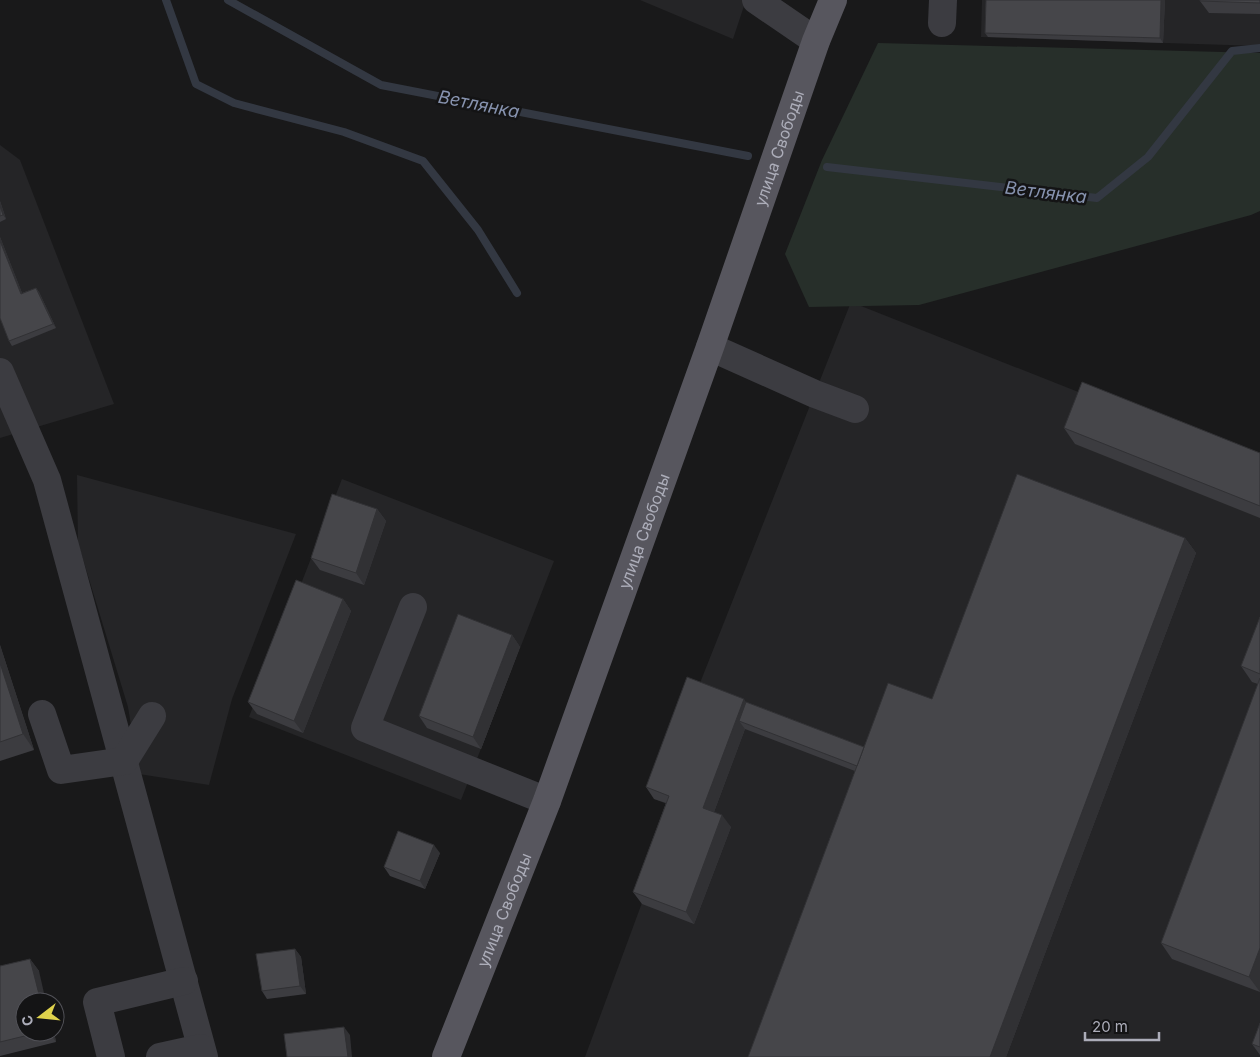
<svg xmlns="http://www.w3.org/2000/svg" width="1260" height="1057" font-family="Inter,sans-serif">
<rect width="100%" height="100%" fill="#19191a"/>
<g fill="#252527">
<polygon points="640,0 746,0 733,39"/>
<polygon points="982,0 1260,0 1260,46 981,37"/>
<polygon points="0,145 20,160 114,404 0,438"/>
<polygon points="851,302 1260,464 1260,1057 585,1057 677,808 654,799"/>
<polygon points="77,475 296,534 232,699 209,785 139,774 128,707 78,543"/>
<polygon points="342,479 554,561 461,800 249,717"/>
</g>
<polygon fill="#272f2a" points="878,43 1260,53 1260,211 1251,215 919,305 809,307 785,254 822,160"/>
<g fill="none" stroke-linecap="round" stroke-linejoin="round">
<g stroke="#333842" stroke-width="8">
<polyline points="166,0 196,84 234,103 344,132 423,161 478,230 517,293"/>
<polyline points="228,0 381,85 748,156"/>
<polyline points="827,167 1097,198 1148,157 1232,51 1260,48"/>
</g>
<g stroke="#3c3c41" stroke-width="28">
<polyline points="756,0 816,41"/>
<polyline points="942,23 943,0"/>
<polyline points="710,347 815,394 855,409"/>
<polyline points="0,372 47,480 204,1057"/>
<polyline points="413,607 365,728 547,801"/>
<polyline points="42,714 61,770 124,761 152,716"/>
<polyline points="111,1057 97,1002 184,981"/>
<polyline points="160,1057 201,1048"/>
</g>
<path stroke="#57565e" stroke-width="28" id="s1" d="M446,1057L547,801L710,347L816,41L833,0"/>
</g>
<g fill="#3c3c40">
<polygon points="986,0 1165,0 1163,43 988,37 985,33"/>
<polygon points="1260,0 1260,14 1209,13 1200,1"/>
<polygon points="0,201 6,219 0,222"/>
<polygon points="0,237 22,293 36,288 39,292 56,328 12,346 9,341 0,318"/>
<polygon points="1064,428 1260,453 1260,518 1075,444"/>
<polygon points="377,509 386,521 364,585 320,570 311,558"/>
<polygon points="1185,538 1196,553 1006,1057 748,1057 855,771 745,729 714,812 731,827 694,924 642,904 633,892 666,803 654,799 646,787 746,702 864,747 932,699"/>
<polygon points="343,599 351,611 303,733 257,714 248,702"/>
<polygon points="1260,617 1260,992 1172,959 1161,943 1258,684 1252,682 1241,666"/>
<polygon points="512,635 520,647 481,749 427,728 419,716"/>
<polygon points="0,645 34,750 0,761"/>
<polygon points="440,853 425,889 390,876 384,867"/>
<polygon points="295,949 301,957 306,994 267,999 262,991"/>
<polygon points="30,959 39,971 25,1032 54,1032 56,1042 0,1056 0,966"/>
<polygon points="1260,1023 1260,1055 1252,1044"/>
</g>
<g fill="#313134">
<polygon points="1161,0 1165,0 1163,43 1160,38"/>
<polygon points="0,201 6,219 3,215 0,206"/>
<polygon points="0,237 24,298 21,294 0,241"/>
<polygon points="36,288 39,292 56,328 53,324"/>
<polygon points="377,509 386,521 364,585 356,573"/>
<polygon points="1185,538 1196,553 1006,1057 990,1057"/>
<polygon points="343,599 351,611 303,733 294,721"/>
<polygon points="512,635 520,647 481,749 473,737"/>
<polygon points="0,645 34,750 23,734 0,663"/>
<polygon points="744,699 752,711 739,721 745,729 711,820 703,808"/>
<polygon points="722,815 731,827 694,924 686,912"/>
<polygon points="434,845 440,853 425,889 420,881"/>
<polygon points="1260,948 1260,992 1249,977"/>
<polygon points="295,949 301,957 306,994 300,986"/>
<polygon points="30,959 39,971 46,1002 41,1002"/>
<polygon points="344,1027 350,1035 352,1057 348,1057"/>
<polygon points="49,1032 54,1032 56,1042"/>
</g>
<g fill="#46464a" stroke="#313134">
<polygon points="986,0 1161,0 1160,38 985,33"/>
<polygon points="1200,0 1260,0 1260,3 1200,1"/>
<polygon points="0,206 3,215 0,216"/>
<polygon points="0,241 21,294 36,288 53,324 9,341 0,318"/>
<polygon points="1082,382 1260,453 1260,506 1064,428"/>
<polygon points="1017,474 1185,538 990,1057 748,1057 888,683 932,699"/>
<polygon points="332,494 377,509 356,573 311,558"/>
<polygon points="296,580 343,599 294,721 248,702"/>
<polygon points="458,614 512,635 473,737 419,716"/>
<polygon points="1260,617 1260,674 1241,666"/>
<polygon points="0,663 23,734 0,742"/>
<polygon points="687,677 744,699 703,808 722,815 686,912 633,892 669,796 646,787"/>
<polygon points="1260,678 1260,948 1249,977 1161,943"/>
<polygon points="746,702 864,747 857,766 739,721"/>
<polygon points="398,831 434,845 420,881 384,867"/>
<polygon points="295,949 300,986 262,991 256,954"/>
<polygon points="30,959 41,1002 25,1002 25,1032 41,1032 0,1042 0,966"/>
<polygon points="1260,1023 1260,1047 1252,1044"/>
<polygon points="344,1027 348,1057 287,1057 284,1034"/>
</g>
<g text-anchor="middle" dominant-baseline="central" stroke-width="5" stroke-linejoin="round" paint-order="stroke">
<g font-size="16" fill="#acadb9" stroke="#141415">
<text stroke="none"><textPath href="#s1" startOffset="968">улица Свободы</textPath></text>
<text stroke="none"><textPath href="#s1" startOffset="562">улица Свободы</textPath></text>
<text stroke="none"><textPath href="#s1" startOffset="158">улица Свободы</textPath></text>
</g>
<g font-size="18" font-style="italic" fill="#8793af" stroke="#141415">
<text transform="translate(479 104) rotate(11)">Ветлянка</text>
<text transform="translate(1046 192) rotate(7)">Ветлянка</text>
</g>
</g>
<g transform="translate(40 1017) rotate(254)"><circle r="24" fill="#141415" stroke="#515157"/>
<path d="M0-4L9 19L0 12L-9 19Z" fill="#dfd24c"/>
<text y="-8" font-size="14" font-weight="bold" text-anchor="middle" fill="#acadb9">С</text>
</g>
<path d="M1085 1032v8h74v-8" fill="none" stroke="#acadb9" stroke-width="2.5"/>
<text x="1092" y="1032" font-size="15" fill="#acadb9" stroke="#141415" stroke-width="4" paint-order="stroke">20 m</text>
</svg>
